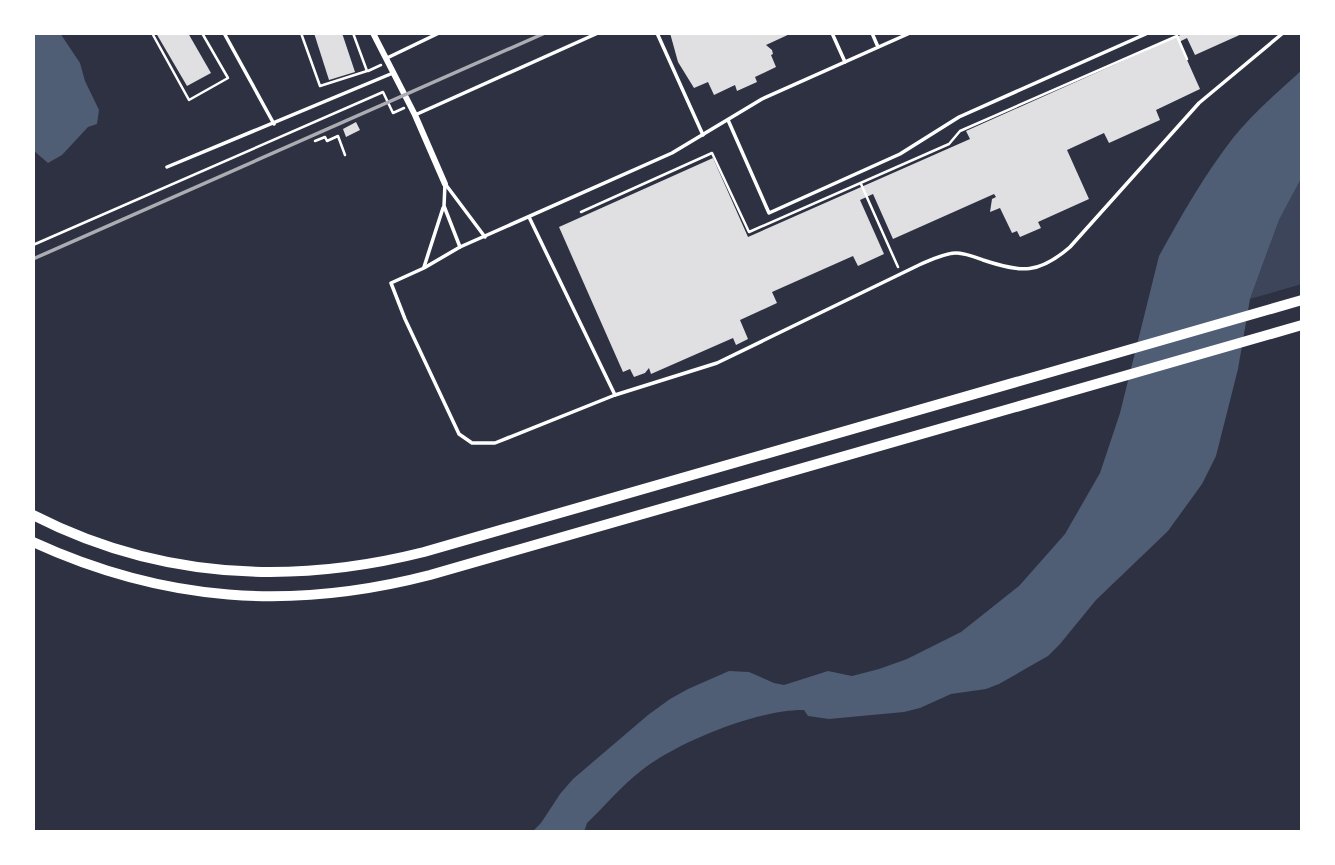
<svg xmlns="http://www.w3.org/2000/svg" width="1335" height="865" font-family="'Public Sans',sans-serif">
<rect width="100%" height="100%" fill="#2d3142"/>
<polygon fill="#3c4559" points="1302,177 1302,284 1250,299 1279,220"/>
<g fill="#4f5d75">
<polygon points="33,33 60,33 80,63 85,81 99,110 97,124 88,127 62,155 48,163 33,150"/>
<path d="M1302,70V177L1279,220L1250,299L1238,369L1216,456L1202,484L1168,531L1096,600L1060,644L1048,656L999,684L986,689L951,694L920,708L904,712L829,719L808,716L804,710C759,709 677,742 642,770C622,785 605,806 587,823L584,832H532L541,823L560,794L573,779L648,715L670,699L688,689L729,671L749,672L774,683L784,685L828,671L852,676L879,669L907,659L961,632L1019,586L1065,534L1100,473L1120,413L1159,256C1181,216 1205,174 1233,138C1253,113 1278,92 1302,70Z"/>
</g>
<g fill="#e0e0e3">
<polygon points="156,33 188,33 211,73 187,86"/>
<polygon points="314,33 342,33 355,72 329,80"/>
<polygon points="670,33 792,33 766,45 772,50 773,54 771,55 776,67 755,77 757,82 737,91 735,85 714,95 708,82 694,88 678,62"/>
<polygon points="1185,33 1244,33 1195,55 1187,38 1179,42 1200,89 1156,110 1160,120 1109,143 1104,133 1067,150 1089,199 1038,222 1041,228 1020,237 1017,231 1012,233 1000,208 990,212 992,199 996,197 994,194 893,239 873,194 860,200 884,254 858,266 853,256 772,292 777,303 740,320 748,339 736,345 733,338 651,374 649,368 645,373 634,377 630,369 623,372 559,227 713,158 748,237 970,139 966,131"/>
<polygon points="356,122 360,130 346,137 343,129"/>
</g>
<g fill="none" stroke-linecap="round" stroke-linejoin="round">
<g stroke="#fff" stroke-width="2.5">
<polyline points="152,33 189,100 228,78 202,33"/>
<polyline points="301,33 320,86 367,71 353,33"/>
<polyline points="368,71 381,65"/>
<polyline points="315,141 325,137 327,141 338,136 345,155"/>
<polyline points="861,184 898,267"/>
<polyline points="581,212 712,153 749,232 949,144 960,131 1177,36 1187,59"/>
<polyline points="33,245 383,92 393,113 404,108"/>
</g>
<g stroke="#fff" stroke-width="3.5">
<polyline points="224,33 274,124"/>
<polyline points="657,33 703,135"/>
<polyline points="832,33 845,62"/>
<polyline points="872,33 878,47"/>
<path d="M910,33L762,99L672,153L460,247L424,268L391,283L405,319L459,434L472,443H495L615,395L717,363L919,265C931,260 944,253 956,253C965,253 975,257 983,260C1022,273 1039,274 1070,247L1199,103L1283,33"/>
<polyline points="387,58 439,33"/>
<polyline points="415,115 598,33"/>
<polyline points="728,120 769,213 900,154 959,117 1148,33"/>
<polyline points="167,167 393,73"/>
<polyline points="445,184 444,206 460,247"/>
<polyline points="446,185 485,237"/>
<polyline points="529,217 615,395"/>
<polyline points="424,267 443,208"/>
</g>
<polyline stroke="#fff" stroke-width="6" points="373,33 415,115 445,184"/>
<g stroke="#fff" stroke-width="10">
<path d="M33,515C158,579 289,586 424,552L1302,300"/>
<path d="M33,542C164,602 291,611 430,575L1302,325"/>
</g>
<polyline stroke="#abadb3" stroke-width="3.5" points="33,259 545,33"/>
</g>
<rect width="1335" height="865" fill="none" stroke="#ffffff" stroke-width="70"/>
</svg>
